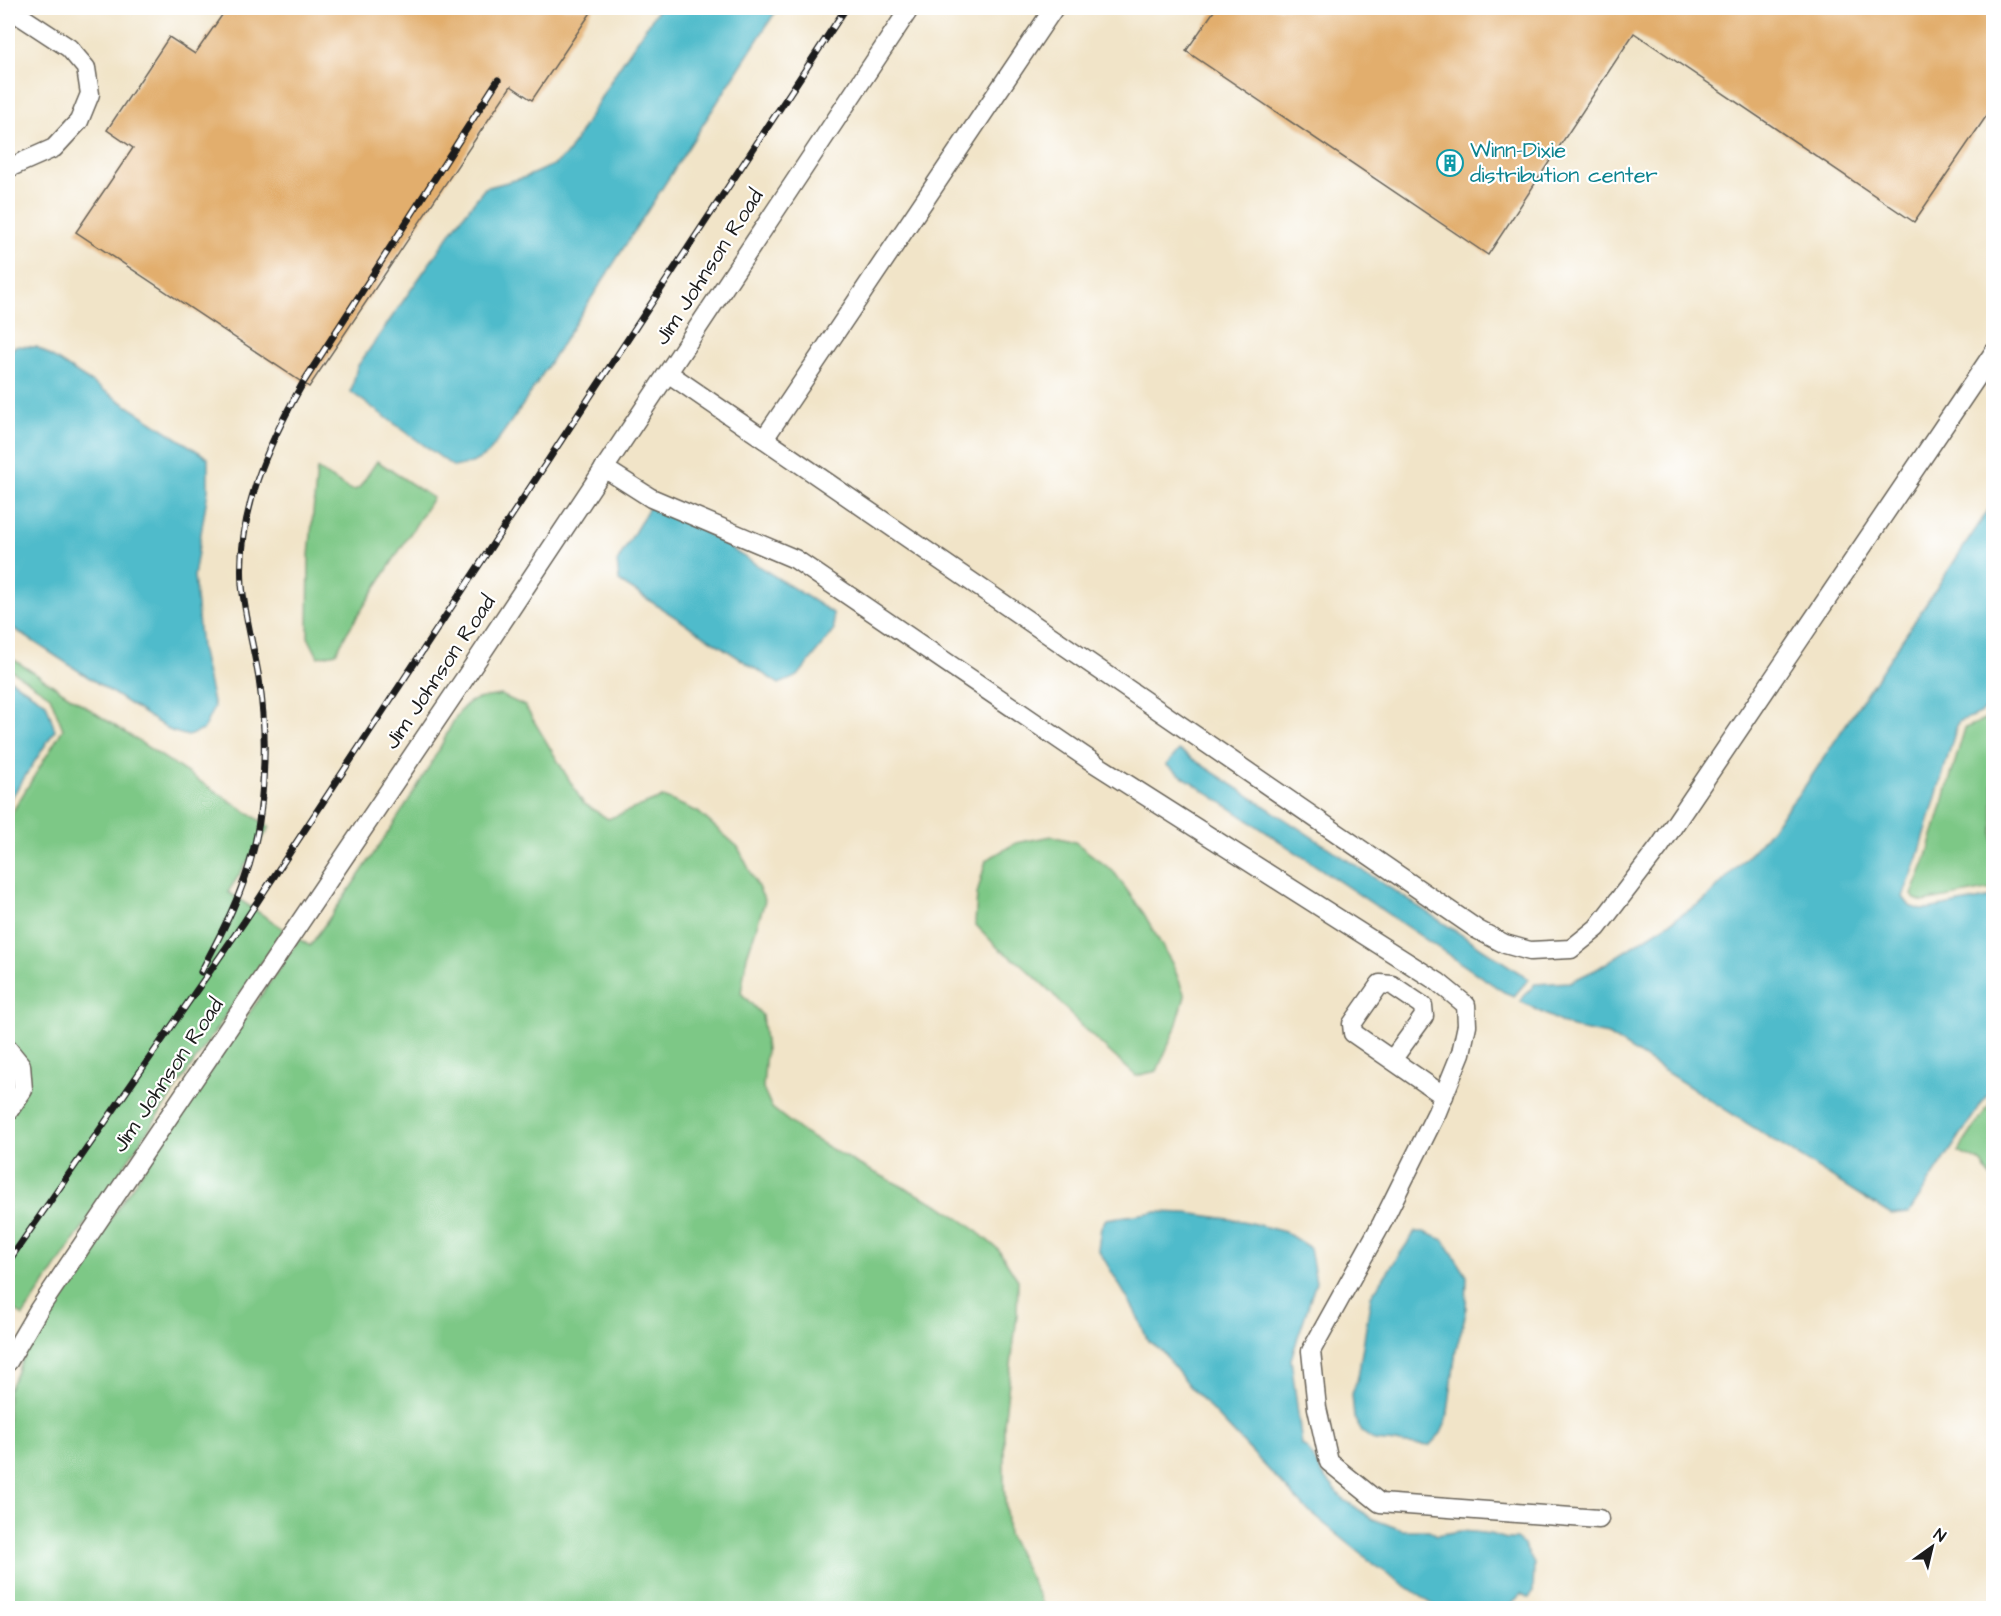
<svg xmlns="http://www.w3.org/2000/svg" width="2001" height="1616" font-family="'Architects Daughter',sans-serif">
<rect width="100%" height="100%" fill="#fff"/>
<filter id="ink" filterUnits="userSpaceOnUse"><feTurbulence type="fractalNoise" baseFrequency=".0167" numOctaves="2"/><feDisplacementMap in="SourceGraphic" scale="12" xChannelSelector="R" yChannelSelector="G"/><feConvolveMatrix kernelMatrix="1 2 1 2 8 2 1 2 1" color-interpolation-filters="sRGB"/></filter>
<filter id="wash" filterUnits="userSpaceOnUse"><feTurbulence type="fractalNoise" baseFrequency=".008" numOctaves="4" result="noise"/><feDisplacementMap in="SourceGraphic" scale="24" xChannelSelector="R" yChannelSelector="G"/><feGaussianBlur stdDeviation="1.35" result="paint"/><feColorMatrix in="noise" values="0 0 0 0 0 0 0 0 0 0 0 0 0 0 0 0 0 1.4 0 .05"/><feComposite in="paint" operator="in"/></filter>
<g filter="url(#wash)">
<rect width="100%" height="100%" fill="#f1e4c8"/>
<g fill="#7dc886" stroke="#4c7251" stroke-width="1.5">
<polygon points="377,461 433,498 348,631 336,653 318,657 308,637 309,556 317,469 349,489 354,490 359,488"/>
<polygon points="8,656 270,827 228,892 284,929 23,1316 8,1304 8,819 63,729 50,696 8,668"/>
<path d="M501,695L525,706L583,803L608,819L663,797L698,812L738,847L765,901L747,956L741,993L762,1015L766,1050L763,1088L772,1108L805,1134L854,1162L941,1206L969,1225L998,1249L1018,1280L1017,1315L1004,1424V1486L1008,1534L1045,1608H8V1391L37,1328L299,939L310,946C354,882 400,819 438,751C447,736 455,711 470,702C478,697 492,697 501,695Z"/>
<polygon points="1993,713 1993,889 1923,902 1915,899 1912,895 1926,860 1965,728 1984,720"/>
<polygon points="1052,836 1075,842 1114,872 1144,914 1173,965 1185,996 1175,1030 1157,1071 1136,1076 1080,1025 1052,993 1021,964 999,949 975,924 977,894 986,860 1016,843"/>
<polygon points="1993,1099 1993,1181 1982,1163 1958,1152"/>
</g>
<g fill="#4fbbcb" stroke="#366c74" stroke-width="1.5">
<polygon points="659,8 778,8 522,406 488,454 472,463 454,467 351,392 357,367 459,221 485,188 526,177 555,164 568,153 616,72"/>
<polygon points="15,346 37,347 208,458 208,491 194,576 201,648 214,707 203,730 188,736 171,731 8,625 8,356"/>
<polygon points="1993,503 1993,703 1980,713 1958,722 1918,858 1903,897 1910,906 1922,910 1993,897 1993,1086 1909,1213 1891,1215 1608,1035 1572,1028 1520,1001 1535,984 1570,982 1597,969 1705,900 1759,844 1805,786"/>
<polygon points="651,504 668,509 833,613 834,630 798,676 779,684 619,581 617,562"/>
<polygon points="8,678 46,703 55,730 8,803"/>
<polygon points="1179,750 1529,979 1514,996 1504,992 1166,765"/>
<polygon points="1155,1212 1187,1213 1243,1221 1285,1232 1310,1248 1316,1282 1291,1359 1302,1445 1307,1448 1321,1472 1343,1499 1373,1519 1402,1530 1429,1530 1437,1535 1460,1531 1474,1532 1490,1534 1507,1539 1516,1539 1524,1545 1534,1564 1533,1592 1529,1598 1521,1593 1509,1608 1438,1608 1375,1565 1305,1508 1188,1385 1162,1351 1148,1341 1135,1311 1098,1249 1101,1227 1106,1219"/>
<polygon points="1415,1232 1424,1232 1444,1240 1467,1276 1466,1313 1456,1350 1447,1420 1441,1433 1429,1446 1375,1441 1362,1432 1354,1418 1352,1394 1358,1377 1371,1296"/>
</g>
<g id="blocks">
<g fill="#e2ae6d">
<polygon points="227,8 594,8 532,100 511,86 309,387 76,232 133,148 107,130 169,37 195,54"/>
<polygon points="1216,8 1994,8 1994,105 1914,222 1634,33 1488,255 1186,51"/>
</g>
</g>
</g>
<g filter="url(#ink)">
<use href="#blocks" fill-opacity="0" stroke="#676258" stroke-width="1.5"/>
<g fill="none" stroke-linecap="round" stroke-linejoin="round">
<defs>
<g id="minor">
<polyline points="8,165 11,167 54,148 79,121 90,94 86,68 69,48 8,8"/>
<polyline points="668,373 1478,930 1505,944 1530,951 1571,949 1597,928 1660,846 1994,352"/>
<polyline points="764,439 1054,8"/>
<polyline points="604,468 651,498 795,559 1094,763 1438,982 1466,1005 1467,1025 1461,1053 1437,1112 1382,1223 1311,1351 1317,1408 1329,1462 1380,1503 1599,1519"/>
<polyline points="8,1049 21,1065 23,1090 8,1112"/>
<polyline points="1392,1060 1424,1016 1423,1006 1392,985 1380,984 1352,1024 1353,1033 1444,1096"/>
<polyline points="8,1362 39,1309 467,675 910,8"/>
</g>
</defs>
<use href="#minor" stroke="#676258" stroke-width="21"/>
<use href="#minor" stroke="#fff" stroke-width="18"/>
<defs>
<g id="rail">
<path d="M201,972C221,934 243,893 253,851C261,822 263,790 264,761C265,734 263,706 259,679C254,648 245,617 242,585C237,512 268,444 303,383L498,80"/>
<polyline points="8,1262 244,922 846,8"/>
</g>
</defs>
<use href="#rail" stroke="#1c1c1c" stroke-width="7"/>
<use href="#rail" stroke="#fff" stroke-width="4.5" stroke-dasharray="14" stroke-linecap="butt"/>
</g>
</g>
<defs>
<symbol id="building-ring" viewBox="-11 -11 22 22"><circle r="9.5" fill="#fff" stroke="#0f9aa8" stroke-width="1.5"/><path d="M-4-6H4V6H1V3H-1V6H-4ZM-2.5-4.3h1.7v1.8h-1.7ZM.8-4.3h1.7v1.8H.8ZM-2.5-1h1.7V.8h-1.7ZM.8-1h1.7V.8H.8Z" fill="#0f9aa8"/></symbol>
</defs>
<g fill-rule="evenodd">
<use href="#building-ring" x="1435" y="148" width="30" height="30"/>
</g>
<g text-anchor="middle" dominant-baseline="central" stroke-width="4.5" stroke-linejoin="round" paint-order="stroke">
<g font-size="22" fill="#0d838f" stroke="#fff" text-anchor="start">
<text x="1470" y="150">Winn-Dixie<tspan x="1470" dy="25">distribution center</tspan></text>
</g>
<g font-size="22" fill="#1c1c1c" stroke="#fff">
<text transform="translate(709 267) rotate(-57)">Jim Johnson Road</text>
<text transform="translate(440 672) rotate(-56)">Jim Johnson Road</text>
<text transform="translate(168 1075) rotate(-56)">Jim Johnson Road</text>
</g>
</g>
<rect width="2001" height="1616" fill="none" stroke="#fff" stroke-width="30"/>
<g transform="translate(1932 1547) rotate(34)" stroke="#ffffff" stroke-width="4.5" paint-order="stroke">
<path d="M0-4.5L10 22L0 15L-10 22Z" fill="#1c1c1c"/>
<text y="-9" font-size="16" font-weight="bold" text-anchor="middle" fill="#1c1c1c">N</text>
</g>
</svg>
